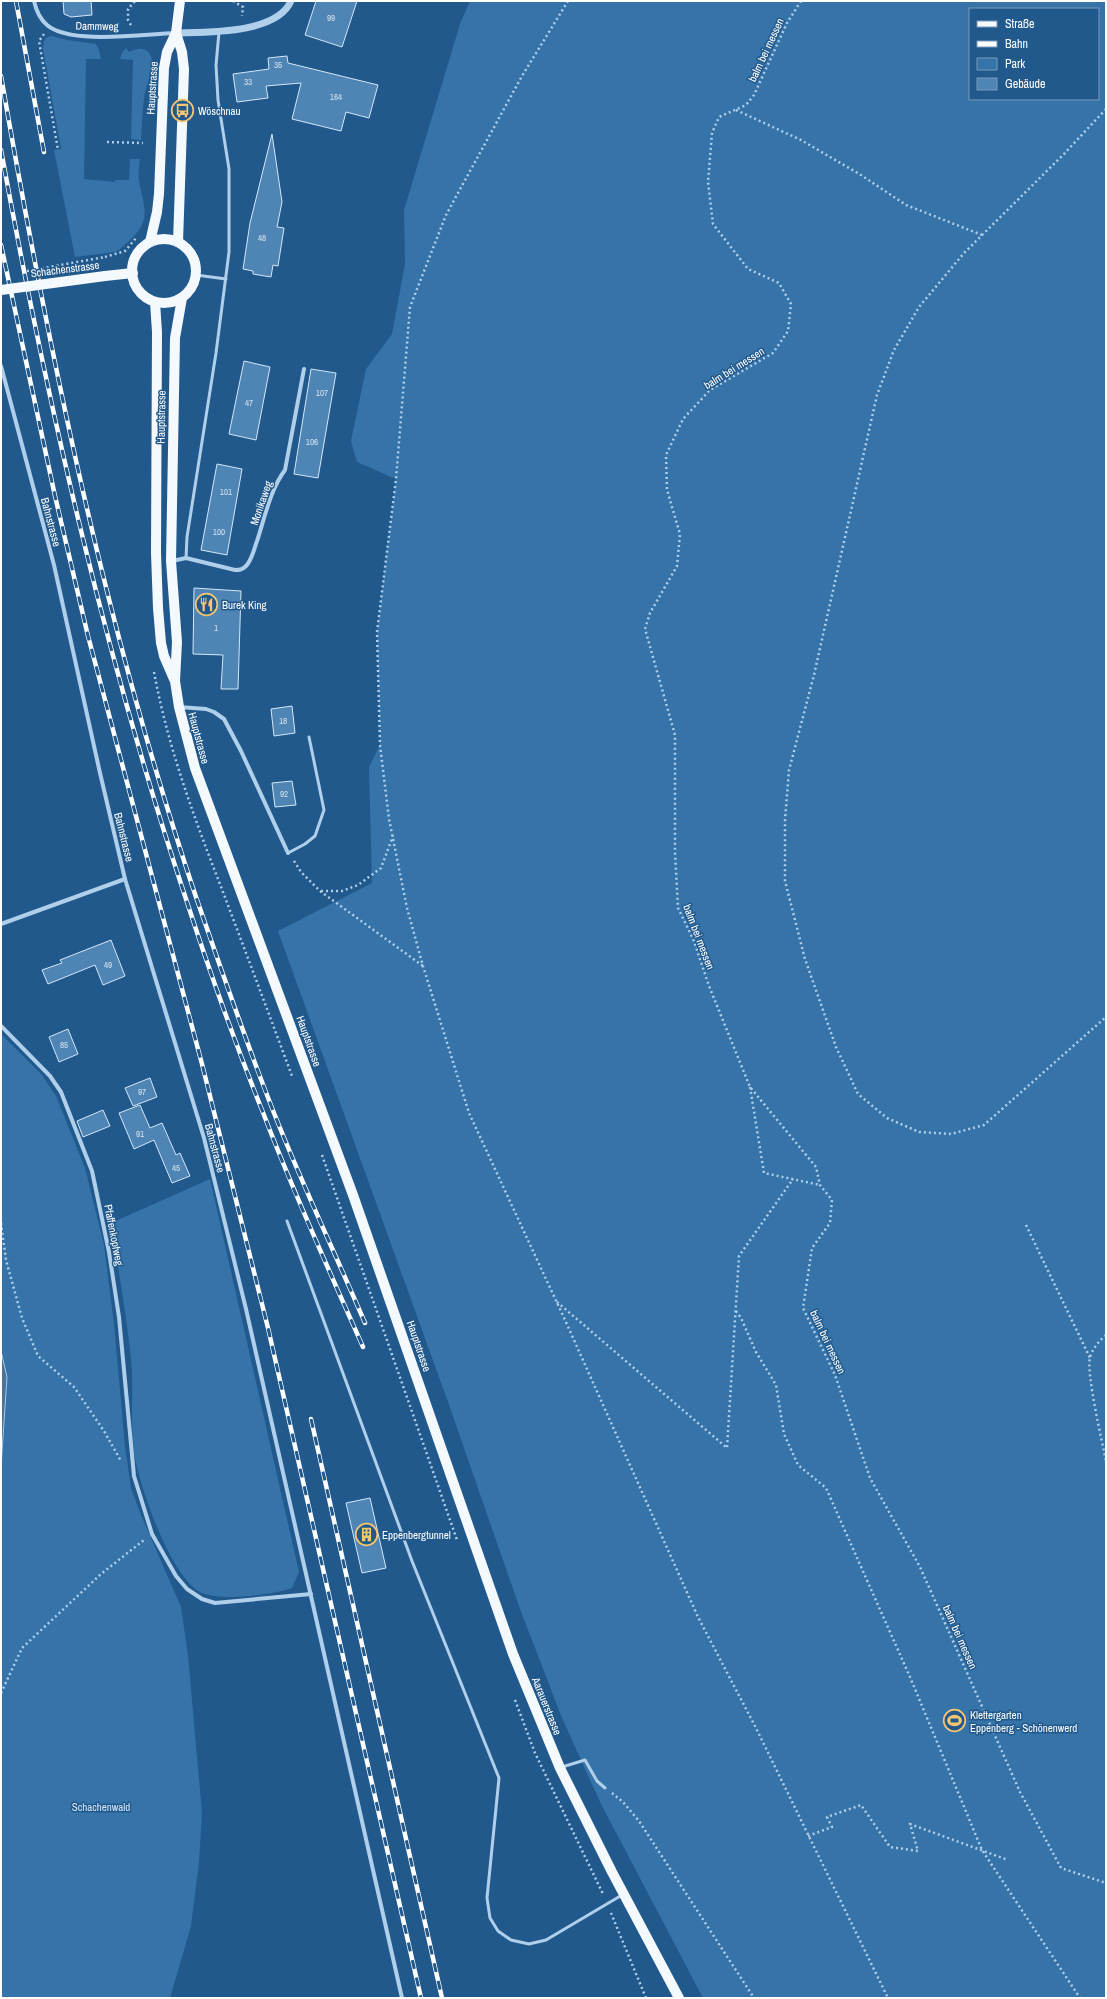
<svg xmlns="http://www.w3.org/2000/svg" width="1107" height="1999" font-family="'Archivo Narrow',sans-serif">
<rect width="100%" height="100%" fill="#21598c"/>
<g fill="#3573a9" fill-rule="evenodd">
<path d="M470,1H1106V1998H703L601,1804L562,1718L520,1609L448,1402L278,931L372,883L369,767L380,745L377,632L396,479L357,462L351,441L366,369L392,334L405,264L404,210L460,24ZM970,9H1098V99H970Z"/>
<path d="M52,36L67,40L96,44L99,50L101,59H86L84,179L115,182V180H129L130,159H140C139,166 138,174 139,181C144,207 152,220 130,240C125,244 121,249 115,252L75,257L54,150L61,149L43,49L44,41L47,37Z"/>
<path d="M126,48L129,52C136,49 141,47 147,51C159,59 145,87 144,99C142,112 142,126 141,140L131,139L133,60L120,59L122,53Z"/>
<polygon points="1,1034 42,1075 56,1096 85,1168 104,1245 114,1324 125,1446 131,1488 141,1515 181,1607 188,1655 202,1813 199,1862 191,1926 170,1998 1,1998 1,1467 7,1377 1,1351"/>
<path d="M210,1179L299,1572L292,1588C272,1595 218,1602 200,1592C170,1576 139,1485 134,1452C130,1421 134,1389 131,1358C126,1313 118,1268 111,1223Z"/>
</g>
<polygon fill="#4d7498" stroke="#a3cbec" points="1,1351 7,1377 1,1467"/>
<g fill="#4e85b5" stroke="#d4e7f8">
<polygon points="63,1 91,1 92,15 71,17 64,14"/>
<polygon points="316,1 357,1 342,47 305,35"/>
<polygon points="287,56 288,63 378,85 369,118 346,112 341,131 292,119 301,83 266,86 268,98 237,102 233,74 269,69 268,58"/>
<polygon points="272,134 282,202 277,227 284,228 278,266 273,265 271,277 253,274 253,271 243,269 250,223"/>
<polygon points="244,361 270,367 256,440 229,434"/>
<polygon points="311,369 336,373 318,478 294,474"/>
<polygon points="217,464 242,469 227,555 201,550"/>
<polygon points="194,588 241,591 238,689 221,689 223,655 193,654"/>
<polygon points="292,706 295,733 274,736 271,709"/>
<polygon points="292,781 296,805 275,807 272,783"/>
<polygon points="111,940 125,976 103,985 95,965 48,984 42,970 62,963 60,960"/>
<polygon points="68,1029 78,1054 59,1062 49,1037"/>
<polygon points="150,1078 157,1097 133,1106 125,1088"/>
<polygon points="140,1105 150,1128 162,1123 176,1155 180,1153 190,1176 172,1183 154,1140 134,1149 119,1113"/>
<polygon points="103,1110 110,1126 83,1137 77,1121"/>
<polygon points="370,1498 386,1568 362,1573 346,1503"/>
</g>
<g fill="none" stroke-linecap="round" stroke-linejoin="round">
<g stroke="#afcfeb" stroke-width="2.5" stroke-dasharray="2 3" stroke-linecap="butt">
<polyline points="233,1 243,7 242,16"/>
<polyline points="568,1 522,76 446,215 410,307 396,479 377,632 380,745 389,819 407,908 423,966 469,1113 565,1320 698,1617 756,1728 888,1998"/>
<polyline points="801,1 787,23 754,95 746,105 719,117 712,133 708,182 713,224 748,269 779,283 791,304 788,331 773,353 710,390 683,419 666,455 667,490 680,534 677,566 650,613 645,629 675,735 675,852 678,908 694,941 709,986 750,1087 816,1167 820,1185 832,1200 830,1223 812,1248 803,1308 835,1375 870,1478 920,1567 1020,1792 1061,1868 1106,1883"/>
<polyline points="131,25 128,20 128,9 135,1"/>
<polyline points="44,34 39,41 58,150"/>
<polyline points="1106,109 1063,155 964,253 919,307 894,350 877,395 814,675 789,770 785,820 785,881 805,959 836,1047 858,1094 887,1118 919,1132 951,1134 984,1125 1106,1017"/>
<polyline points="736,110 801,140 861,175 906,205 982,235"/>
<polyline points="107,142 143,143"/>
<polyline points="105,257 125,251 136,238"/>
<path d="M154,672C168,748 195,820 223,892C246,953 269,1014 292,1076"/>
<polyline points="294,861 301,872 320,891 423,966"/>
<polyline points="321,891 342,891 358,885 381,868 393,836"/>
<polyline points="750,1087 764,1173 820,1185"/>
<polyline points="322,1155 457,1540"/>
<polyline points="1,1223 6,1260 22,1318 38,1356 74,1387 104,1431 121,1461"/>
<polyline points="1026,1225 1090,1358"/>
<polyline points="557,1302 727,1448 739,1256 793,1179"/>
<polyline points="736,1311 741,1318 756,1352 776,1385 784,1434 798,1465 826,1488 910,1677 982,1850 1080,1998"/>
<path d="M1106,1335C1099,1341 1093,1348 1090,1357C1086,1373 1102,1441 1106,1461"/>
<polyline points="1,1693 22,1648 101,1574 144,1540"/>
<polyline points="515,1700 535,1753 603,1894"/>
<polyline points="612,1793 623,1802 639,1821 754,1998"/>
<polyline points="808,1836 832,1827 827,1817 861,1805 890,1847 918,1851 910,1824 1008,1860"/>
<polyline points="611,1913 646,1998"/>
</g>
<g stroke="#afcfeb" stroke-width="3">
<polyline points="196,275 226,279"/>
<polyline points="186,558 187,537 216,353 229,252 229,169 218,100 216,65 219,32"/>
<polyline points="288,853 305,844 315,836 324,810 309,737"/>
<polyline points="287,1221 412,1561 499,1778 487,1898 490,1918 498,1931 511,1940 529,1944 546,1940 622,1895"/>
<polyline points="562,1767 585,1760 597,1781 605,1788"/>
</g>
<g stroke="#afcfeb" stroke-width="4">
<path d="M34,1C36,10 40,19 47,25C70,45 144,34 174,33"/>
<polyline points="1,366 54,565 100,773 125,879 204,1138 246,1309 402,1998"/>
<path d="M172,561L186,558L235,570C239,570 242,570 246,566C252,560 254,549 257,541C265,517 270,490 285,470L304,369"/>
<polyline points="179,707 206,709 214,712 224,719 241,751 288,853"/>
<polyline points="1,924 125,879"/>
<polyline points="1,1026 50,1076 61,1092 92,1171 109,1252 119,1317 134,1476 152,1534 176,1576 187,1589 202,1599 215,1603 311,1594"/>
</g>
<path stroke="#afcfeb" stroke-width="7" d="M176,33C207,32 277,34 291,1"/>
<g stroke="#f4f9fe" stroke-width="10">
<polyline points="176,33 182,52 184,69 178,242"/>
<circle cx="164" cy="271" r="32"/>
<polyline points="150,242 157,212 159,194 164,68 167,52 176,33 180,1"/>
<polyline points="105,276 133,273"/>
<polyline points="182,298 175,338 171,561 177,642 175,681 179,707 195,768 353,1195 513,1654 560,1768 612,1872 679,1998"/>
<polyline points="155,302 157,332 156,553 158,608 161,643 164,656 174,679"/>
</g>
<defs>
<g id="rail">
<polyline points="16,1 44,152"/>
<path d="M1,76C49,353 106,630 196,897C221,969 246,1042 274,1113C302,1184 335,1253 365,1323"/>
<path d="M1,150C47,402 104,652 185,896C209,970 235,1043 264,1115C294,1194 329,1270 363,1347"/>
<polyline points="1,245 55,496 88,636 202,1064 268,1328 421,1998"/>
<polyline points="311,1419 442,1998"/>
</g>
</defs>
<use href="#rail" stroke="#fff" stroke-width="4.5"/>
<use href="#rail" stroke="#21598c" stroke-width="3" stroke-dasharray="9" stroke-linecap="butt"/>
<polyline stroke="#afcfeb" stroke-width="2.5" stroke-dasharray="2 3" stroke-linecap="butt" points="27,271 105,257"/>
<polyline stroke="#f4f9fe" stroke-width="10" points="1,290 105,276"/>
</g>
<defs>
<symbol id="bus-ring" viewBox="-11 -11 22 22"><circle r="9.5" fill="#21598c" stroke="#f8c671" stroke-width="1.5"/><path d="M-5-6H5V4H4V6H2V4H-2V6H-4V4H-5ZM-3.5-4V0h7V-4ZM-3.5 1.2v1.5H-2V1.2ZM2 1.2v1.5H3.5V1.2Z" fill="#f8c671"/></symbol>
<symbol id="restaurant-ring" viewBox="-11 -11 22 22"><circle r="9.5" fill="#21598c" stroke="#f8c671" stroke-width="1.5"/><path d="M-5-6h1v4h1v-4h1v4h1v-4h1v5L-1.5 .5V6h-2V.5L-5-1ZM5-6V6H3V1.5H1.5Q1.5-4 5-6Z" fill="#f8c671"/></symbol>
<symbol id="building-ring" viewBox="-11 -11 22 22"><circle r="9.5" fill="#21598c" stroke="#f8c671" stroke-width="1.5"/><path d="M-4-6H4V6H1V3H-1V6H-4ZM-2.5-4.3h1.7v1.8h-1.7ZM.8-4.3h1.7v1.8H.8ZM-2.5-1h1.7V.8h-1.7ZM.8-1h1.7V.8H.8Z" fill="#f8c671"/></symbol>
<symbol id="stadium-ring" viewBox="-11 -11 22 22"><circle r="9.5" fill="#21598c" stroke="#f8c671" stroke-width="1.5"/><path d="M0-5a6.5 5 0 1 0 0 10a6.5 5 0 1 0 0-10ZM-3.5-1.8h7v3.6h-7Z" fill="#f8c671"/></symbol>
</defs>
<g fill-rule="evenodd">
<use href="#bus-ring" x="170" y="98" width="25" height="25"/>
<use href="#restaurant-ring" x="194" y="592" width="25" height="25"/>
<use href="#building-ring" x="354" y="1522" width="25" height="25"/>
<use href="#stadium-ring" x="942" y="1708" width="25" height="25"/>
</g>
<g text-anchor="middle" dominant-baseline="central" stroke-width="3" stroke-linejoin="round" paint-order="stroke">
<g font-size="9" fill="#d3e0ec">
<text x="331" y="18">99</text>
<text x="278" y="65">35</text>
<text x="248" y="82">33</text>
<text x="336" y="97">164</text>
<text x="262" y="238">48</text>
<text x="322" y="393">107</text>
<text x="249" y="403">47</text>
<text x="312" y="442">106</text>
<text x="226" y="492">101</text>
<text x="219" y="532">100</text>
<text x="216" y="628">1</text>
<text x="283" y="721">18</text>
<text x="284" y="794">92</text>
<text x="108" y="965">49</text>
<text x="64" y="1045">85</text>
<text x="142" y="1092">97</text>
<text x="140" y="1134">91</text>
<text x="176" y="1168">45</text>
</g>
<g font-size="11" fill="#fff" stroke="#21598c">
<text transform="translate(97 26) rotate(1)">Dammweg</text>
<text transform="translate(766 50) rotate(-65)">balm bei messen</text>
<text transform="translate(152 88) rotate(-86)">Hauptstrasse</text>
<text transform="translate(65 269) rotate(-7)">Schachenstrasse</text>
<text transform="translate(734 368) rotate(-32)">balm bei messen</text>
<text transform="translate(161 417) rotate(-89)">Hauptstrasse</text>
<text transform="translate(261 503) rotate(-71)">Monikaweg</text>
<text transform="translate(51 522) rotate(75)">Bahnstrasse</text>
<text transform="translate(199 738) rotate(75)">Hauptstrasse</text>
<text transform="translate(124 837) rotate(76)">Bahnstrasse</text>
<text transform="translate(699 937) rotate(69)">balm bei messen</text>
<text transform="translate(309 1041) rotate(70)">Hauptstrasse</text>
<text transform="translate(215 1148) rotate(75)">Bahnstrasse</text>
<text transform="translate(114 1235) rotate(79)">Pfaffenkopfweg</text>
<text transform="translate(828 1342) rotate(65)">balm bei messen</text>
<text transform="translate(419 1346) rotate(71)">Hauptstrasse</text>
<text transform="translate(960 1637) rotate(66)">balm bei messen</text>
<text transform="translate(547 1706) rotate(68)">Aarauerstrasse</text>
</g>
<g font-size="11" fill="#fff" stroke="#21598c" text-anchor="start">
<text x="198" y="111">Wöschnau</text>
<text x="222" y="605">Burek King</text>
<text x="382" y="1535">Eppenbergtunnel</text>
<text x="970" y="1715">Klettergarten<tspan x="970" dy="13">Eppenberg - Schönenwerd</tspan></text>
</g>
<g font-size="11" fill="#d4e7f8" stroke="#21598c">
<text x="101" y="1807">Schachenwald</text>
</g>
</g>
<rect width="1107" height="1999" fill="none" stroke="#ffffff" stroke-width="4"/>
<rect x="969" y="8" width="130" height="92" fill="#21598c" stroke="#7a9bba"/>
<rect x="977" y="21" width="20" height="6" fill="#f4f9fe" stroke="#7a9bba"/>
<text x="1005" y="28" font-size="12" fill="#ffffff">Straße</text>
<rect x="977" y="41" width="20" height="6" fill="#ffffff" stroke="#7a9bba"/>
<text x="1005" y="48" font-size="12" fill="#ffffff">Bahn</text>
<rect x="977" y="58" width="20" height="12" fill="#3573a9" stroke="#7a9bba"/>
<text x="1005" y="68" font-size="12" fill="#ffffff">Park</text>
<rect x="977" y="78" width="20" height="12" fill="#4e85b5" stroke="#7a9bba"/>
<text x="1005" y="88" font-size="12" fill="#ffffff">Gebäude</text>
</svg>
